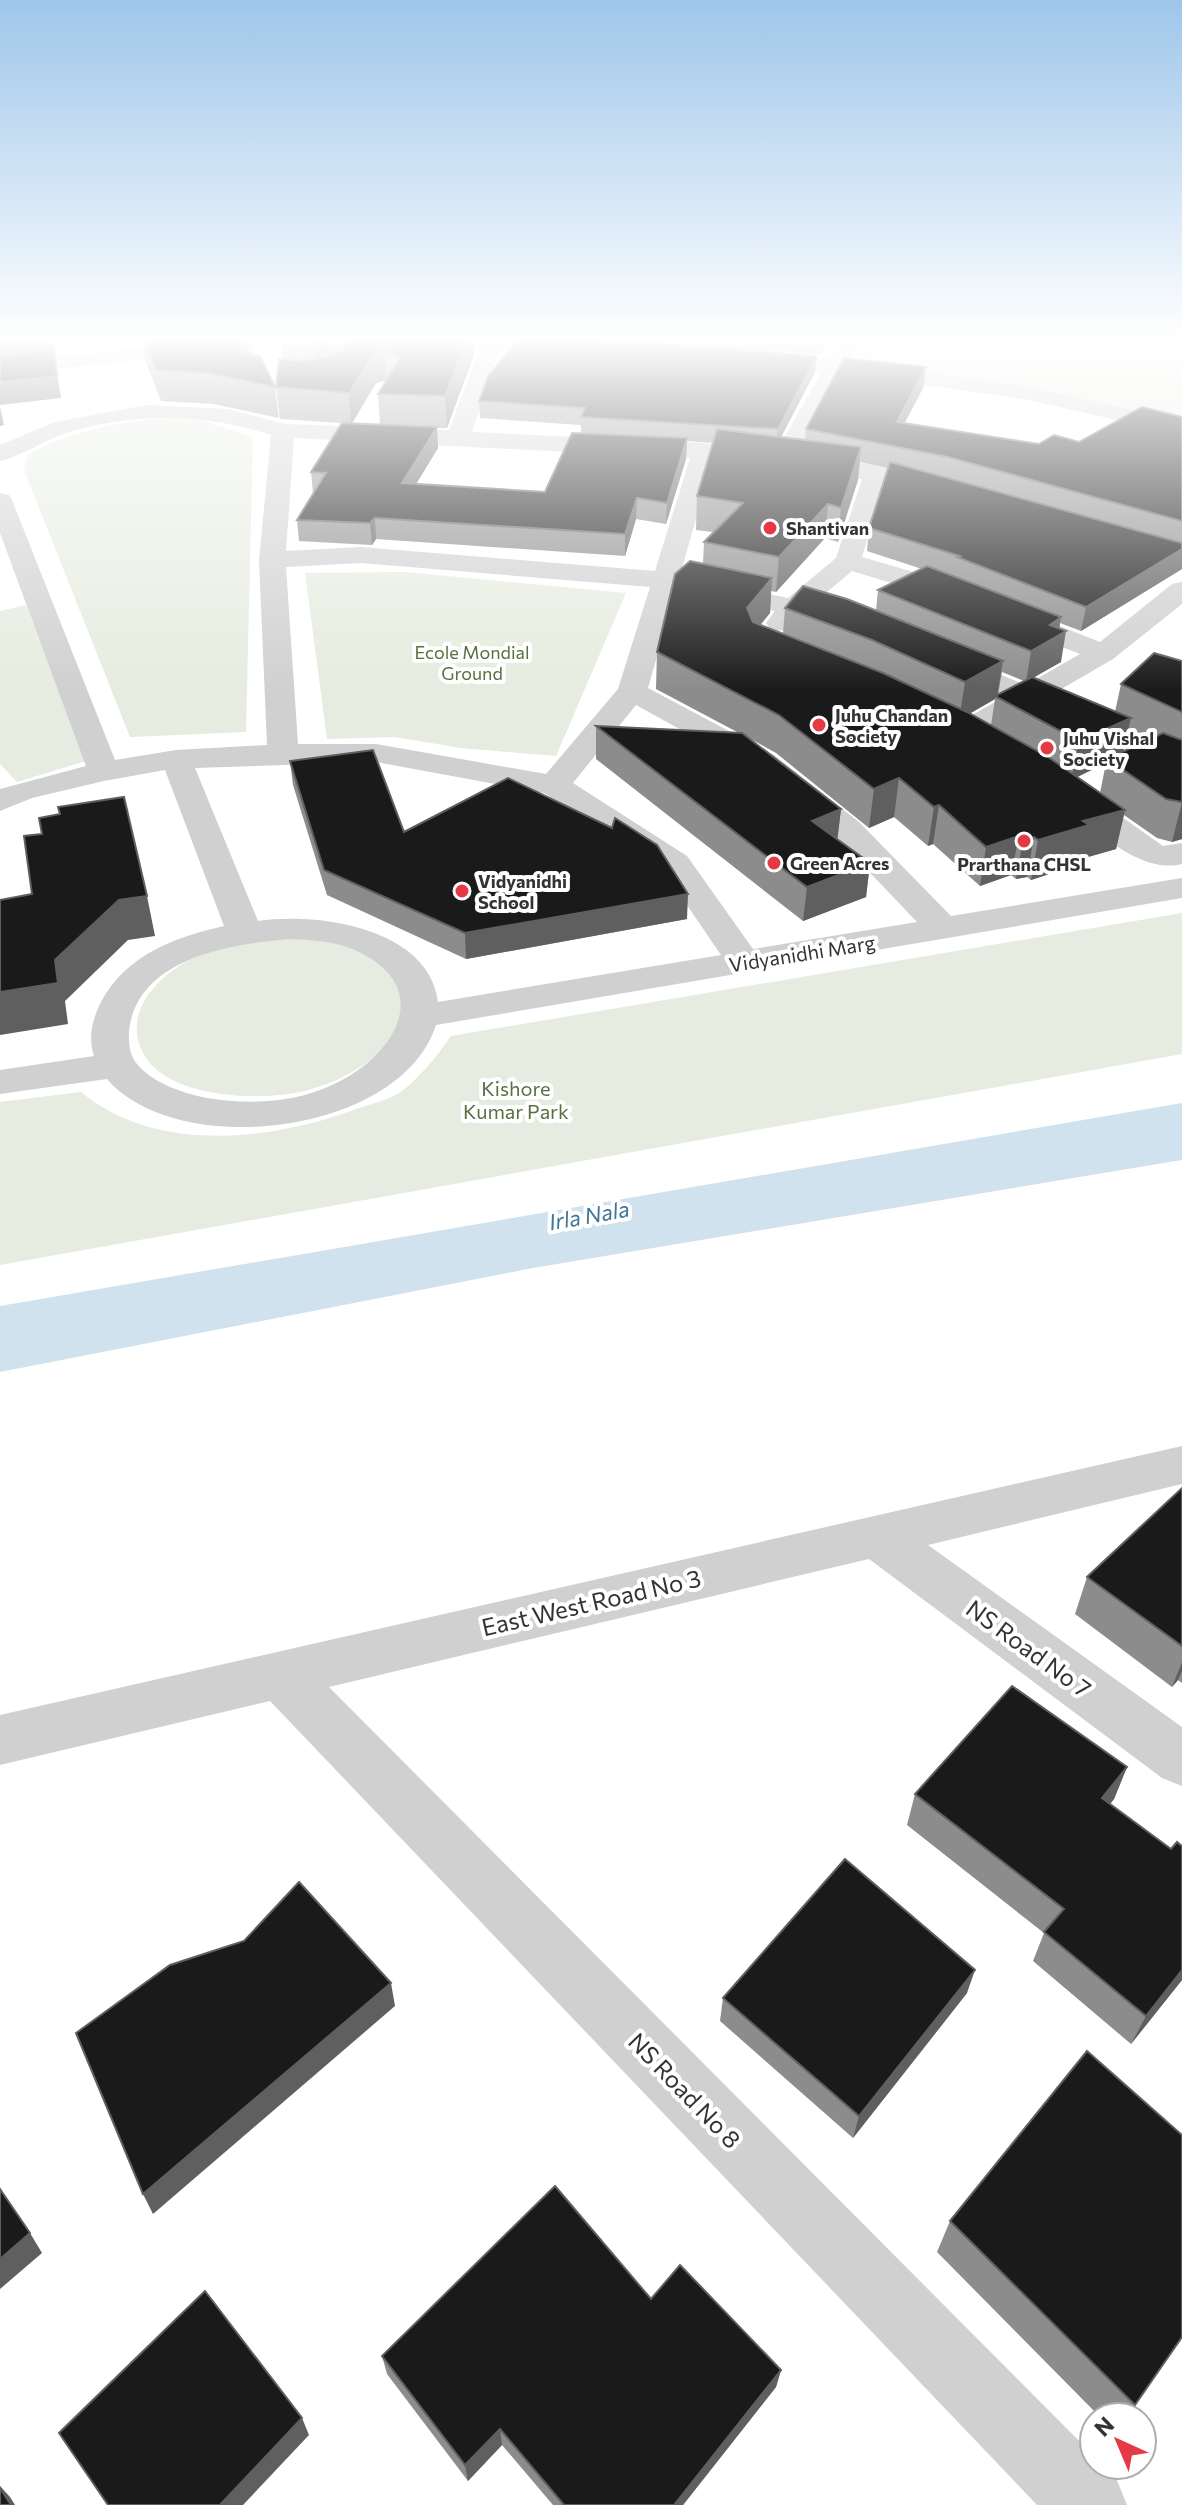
<svg xmlns="http://www.w3.org/2000/svg" width="1182" height="2505" font-family="Commissioner,sans-serif">
<rect width="100%" height="100%" fill="#fff"/>
<g fill="#e6ecdf">
<polygon points="850,341 1182,341 1182,422 1037,391 838,359"/>
<path d="M181,417L207,422L253,437L246,732L130,737L24,470L28,454C78,428 125,421 181,417Z"/>
<polygon points="405,572 626,593 556,756 461,748 395,737 327,739 305,573"/>
<polygon points="26,605 86,761 17,782 0,764 0,611"/>
<path d="M1182,913V1054L0,1265V1102L81,1092C156,1154 270,1141 356,1109C370,1104 390,1100 402,1091C421,1076 437,1056 451,1036Z"/>
<path d="M283,937C312,939 340,941 366,953C421,980 410,1033 366,1063C347,1077 323,1087 300,1092C257,1101 173,1098 146,1058C116,1011 165,968 206,952C231,943 257,940 283,937Z"/>
</g>
<polygon fill="#cfe2ee" points="1182,1103 1182,1160 533,1268 0,1372 0,1306"/>
<g fill="none" stroke-linecap="round" stroke-linejoin="round">
<g fill="#d0d0d0" fill-rule="evenodd">
<polygon points="213,341 352,342 342,348 263,348 0,374 0,362"/>
<path d="M406,341L581,342L584,346L581,350L574,352L500,350L472,432L704,443L776,452L822,371L755,364L744,358L755,352L829,359L839,341L858,343L849,361L1024,386L1182,421V435L1024,399L842,373L798,455L876,465L953,483L956,488L953,493L944,495L885,483L862,557L951,583L1100,642L1172,584L1182,582V604L1113,659L1051,695L1182,758V780L1029,708C1006,721 976,748 949,742L945,735L949,728L1004,697L935,668L931,662L935,656L945,653L955,656L1026,685L1080,654L931,595L852,571L813,604L854,616L858,622L854,628L844,630L799,618C790,629 785,633 770,629L766,623L775,611L676,590L648,688L774,755L859,822L951,916L1182,878V898L436,1025C401,1135 177,1161 107,1079L0,1094V1070L94,1056C88,1037 92,1020 101,1002C126,955 175,937 224,926L165,770L104,781L32,798L0,811V789L86,766L0,533V493L9,495L12,500L115,760L176,750L267,745L259,560L271,435C205,413 130,412 63,434C41,442 22,456 0,461V445L55,422L146,405L229,409L285,424L449,430L479,350L415,348L408,346ZM294,438L690,458L655,571L361,547L286,551ZM713,460L862,479L836,558L788,598L680,575ZM361,563L650,587L618,689L546,774L376,744H298L286,567ZM636,705L752,769L835,836L917,922L753,949L687,856L573,783ZM376,762L544,793L663,870L721,955L438,1002C429,927 316,912 258,921L195,768ZM290,939C310,940 331,941 350,948C438,984 398,1055 332,1085C294,1103 248,1105 207,1098C183,1093 154,1084 137,1064C128,1054 128,1037 130,1024C144,956 234,944 290,939Z"/>
<path d="M1071,786L1082,789L1163,846L1182,843V864C1139,875 1093,827 1060,803L1055,796L1060,789Z"/>
<polygon points="1182,1446 1182,1484 928,1545 1182,1727 1182,1786 1162,1778 869,1559 329,1687 1094,2456 1094,2465 1103,2465 1116,2478 1127,2505 1037,2505 270,1701 0,1765 0,1715"/>
</g>
</g>
<g fill="#8c8c8c" fill-rule="evenodd">
<polygon points="143,341 251,341 253,355 275,387 279,418 213,404 161,401 146,362"/>
<path d="M281,341H474L475,352L447,428H437L438,448L416,484L545,492L581,434V425L480,418L479,401L489,377L815,372L781,437L805,440L806,429L926,367L923,388L905,423L1039,444L1079,442L1182,417V569L1081,631L1060,623L1059,629L1061,662L1033,677L1115,712L1121,684L1182,661V839L1172,842L1157,838L1124,815L1116,849L1081,859L1080,864L1031,880L1027,877L1016,879L1011,875L980,886L933,844L928,846L894,817L869,828L776,753L749,738L841,809L837,840L870,863L866,897L803,921L596,759V726L739,733L656,689L657,652L703,563L704,542L713,532L696,530L697,496L713,443L687,441L686,459L666,524L636,519L625,556L376,539L372,545L299,541L297,520L313,493L311,472L342,423L280,419L276,387L283,360ZM386,380L378,394L380,425L352,424L376,383ZM860,462L888,468L869,528L867,551L922,569L878,590L876,610L785,608L783,633L760,624L770,613L771,591L776,592L825,538L838,542L858,480ZM1002,672L1024,681L998,695ZM995,699L991,725L970,713ZM1128,729L1150,739L1123,752ZM1106,763L1100,793L1077,777Z"/>
<polygon points="625,341 826,341 821,354"/>
<polygon points="290,761 404,832 687,919 466,959 327,895 293,785"/>
<polygon points="1182,1488 1182,1683 1178,1680 1172,1687 1075,1614 1087,1577"/>
<polygon points="1127,1767 1114,1799 1110,1804 1171,1849 1182,1846 1182,1980 1131,2044 1033,1961 1044,1933 907,1825 915,1794"/>
<polygon points="967,1993 853,2138 720,2021 723,1998"/>
<polygon points="950,2221 1135,2405 1126,2417 1100,2417 937,2252"/>
<polygon points="651,2299 781,2370 776,2387 683,2505 553,2505 502,2445 468,2481 387,2374 382,2356"/>
</g>
<g fill="#5f5f5f">
<polygon points="0,341 54,341 56,353 54,353 61,398 0,405"/>
<polygon points="247,341 251,341 255,368 241,347 242,343"/>
<polygon points="315,341 333,341 334,353 323,355 317,369"/>
<polygon points="466,341 474,341 475,352 447,428 445,396"/>
<polygon points="822,341 826,341 821,354"/>
<polygon points="384,350 386,380 376,383 351,424 349,393 374,353"/>
<polygon points="817,356 815,372 776,447 778,429"/>
<polygon points="926,367 923,388 894,443 897,422"/>
<polygon points="0,407 4,425 0,426"/>
<polygon points="437,427 438,448 404,504 402,483"/>
<polygon points="687,438 686,459 666,524 667,503"/>
<polygon points="861,447 858,480 838,542 841,508"/>
<polygon points="637,498 636,519 625,556 625,534"/>
<polygon points="828,504 825,538 776,592 779,557"/>
<polygon points="375,518 376,539 372,545 370,523"/>
<polygon points="1182,549 1182,569 1081,631 1086,607"/>
<polygon points="772,578 770,613 745,644 747,608"/>
<polygon points="1061,617 1058,636 1066,631 1061,662 1026,682 1031,651 1050,625"/>
<polygon points="1003,661 997,697 995,696 995,699 959,720 965,682"/>
<polygon points="1131,718 1122,756 1107,759 1106,763 1071,780 1079,741"/>
<polygon points="899,778 894,817 869,828 874,789"/>
<polygon points="1182,802 1182,839 1172,842"/>
<polygon points="939,805 933,844 928,846 934,807"/>
<polygon points="841,809 837,843 812,821"/>
<polygon points="1125,810 1116,849 1081,859 1080,864 1031,880 1038,840 1083,821"/>
<polygon points="1019,836 1011,875 980,886 986,847"/>
<polygon points="1034,837 1027,877 1016,879 1023,840"/>
<polygon points="870,863 866,897 803,921 807,887"/>
<polygon points="688,894 687,919 466,959 465,933"/>
<polygon points="147,896 155,936 128,940 65,1001 68,1024 0,1035 0,992 55,960 119,900"/>
<polygon points="1182,1662 1182,1671 1178,1680 1172,1687"/>
<polygon points="1127,1767 1114,1799 1090,1829 1102,1798"/>
<polygon points="975,1970 967,1993 853,2138 859,2116"/>
<polygon points="1182,1970 1182,1980 1131,2044 1146,2016"/>
<polygon points="391,1983 395,2006 153,2214 143,2194"/>
<polygon points="30,2233 42,2253 0,2289 0,2259"/>
<polygon points="781,2370 776,2387 683,2505 674,2505"/>
<polygon points="302,2418 309,2435 243,2505 220,2505"/>
<polygon points="500,2429 502,2445 468,2481 465,2465"/>
<polygon points="0,2486 10,2497 15,2505 11,2505 0,2488"/>
</g>
<g fill="#1a1a1a" stroke="#5f5f5f" stroke-width="2">
<polygon points="145,341 247,341 242,343 241,347 246,353 260,356 275,387 209,373 156,370"/>
<polygon points="350,341 466,341 445,396 378,394 399,359 384,350 374,353 349,393 276,387 279,359 301,361 328,356 341,350"/>
<polygon points="516,341 600,341 644,342 817,356 778,429 581,417 585,408 479,401 489,374 488,377"/>
<polygon points="54,349 57,376 0,382 0,355"/>
<polygon points="844,358 926,367 897,422 1039,444 1054,435 1079,442 1142,407 1182,417 1182,521 948,457 806,429"/>
<polygon points="342,423 437,427 402,483 545,492 572,433 687,438 667,503 637,498 625,534 375,518 370,523 297,520 326,473 311,472"/>
<polygon points="717,429 861,447 841,508 828,504 779,557 704,542 743,503 697,496"/>
<polygon points="890,462 1182,543 1182,549 1086,607 957,557 960,556 869,528"/>
<polygon points="690,561 772,578 747,608 753,622 883,673 967,712 1048,757 1125,810 1083,821 1089,825 1038,840 1034,837 1023,840 1019,836 986,847 939,805 934,807 899,778 874,789 779,715 657,652 675,574"/>
<polygon points="927,566 1061,617 1050,625 1066,631 1031,651 878,590"/>
<polygon points="803,586 847,599 1003,661 965,682 872,640 785,608"/>
<polygon points="1154,653 1182,661 1182,712 1121,684"/>
<polygon points="1032,677 1131,718 1079,741 995,696"/>
<polygon points="596,726 742,733 841,809 812,821 870,863 807,887"/>
<polygon points="1163,733 1182,740 1182,802 1166,799 1107,759"/>
<polygon points="373,750 404,832 508,778 612,828 615,818 657,845 688,894 465,933 324,870 290,761"/>
<polygon points="124,797 147,896 119,900 55,960 58,983 0,992 0,900 32,894 24,836 42,834 39,818 60,814 58,807"/>
<polygon points="1182,1488 1182,1646 1087,1577"/>
<polygon points="1012,1686 1127,1767 1102,1798 1171,1849 1177,1842 1182,1846 1182,1970 1146,2016 1044,1932 1064,1909 915,1794"/>
<polygon points="845,1859 975,1970 859,2116 723,1998"/>
<polygon points="299,1882 391,1983 143,2194 76,2033 170,1965 244,1941"/>
<polygon points="1087,2051 1182,2135 1182,2337 1135,2405 950,2221"/>
<polygon points="555,2186 651,2299 680,2265 781,2370 674,2505 564,2505 500,2429 465,2465 382,2356"/>
<polygon points="0,2189 30,2233 0,2259"/>
<polygon points="205,2291 302,2418 220,2505 108,2505 59,2433"/>
<polygon points="0,2488 11,2505 0,2505"/>
</g>
<linearGradient id="sky" x2="0" y2="1"><stop stop-color="#9ec6ea"/><stop offset="0.49" stop-color="#fff"/><stop offset="1" stop-color="#fff" stop-opacity="0"/></linearGradient>
<rect width="1182" height="691" fill="url(#sky)"/>
<g fill="#e63946" stroke="#fff" stroke-width="3">
<circle cx="770" cy="528" r="8"/>
<circle cx="819" cy="725" r="8"/>
<circle cx="1047" cy="748" r="8"/>
<circle cx="1024" cy="841" r="8"/>
<circle cx="774" cy="863" r="8"/>
<circle cx="462" cy="891" r="8"/>
</g>
<g text-anchor="middle" dominant-baseline="central" stroke-width="8" stroke-linejoin="round" paint-order="stroke">
<g font-size="18" font-weight="bold" fill="#333" stroke="#fff" text-anchor="start">
<text x="786" y="528">Shantivan</text>
<text x="835" y="715">Juhu Chandan<tspan x="835" dy="21">Society</tspan></text>
<text x="1063" y="738">Juhu Vishal<tspan x="1063" dy="21">Society</tspan></text>
<text x="790" y="863">Green Acres</text>
<text x="1024" y="864" text-anchor="middle">Prarthana CHSL</text>
<text x="478" y="881">Vidyanidhi<tspan x="478" dy="21">School</tspan></text>
</g>
<g font-size="18" fill="#56703f" stroke="#fff">
<text x="472" y="652">Ecole Mondial<tspan x="472" dy="21">Ground</tspan></text>
</g>
<g font-size="20" fill="#333" stroke="#fff">
<text transform="translate(802 953) rotate(-9)">Vidyanidhi Marg</text>
</g>
<g font-size="20" fill="#56703f" stroke="#fff">
<text x="516" y="1088">Kishore<tspan x="516" dy="23">Kumar Park</tspan></text>
</g>
<g font-size="22" font-style="italic" fill="#3f7597" stroke="#fff">
<text transform="translate(589 1215) rotate(-10)">Irla Nala</text>
</g>
<g font-size="24" fill="#333" stroke="#fff">
<text transform="translate(591 1602) rotate(-13)">East West Road No 3</text>
<text transform="translate(1029 1648) rotate(36)">NS Road No 7</text>
<text transform="translate(685 2090) rotate(46)">NS Road No 8</text>
</g>
</g>
<g transform="translate(1118 2441) rotate(316)"><circle r="38" fill="#ffffff" stroke="#adadad" stroke-width="2"/>
<path d="M0-6L14 30L0 20L-14 30Z" fill="#e63946"/>
<text y="-12" font-size="22" font-weight="bold" text-anchor="middle" fill="#333333">N</text>
</g>
</svg>
